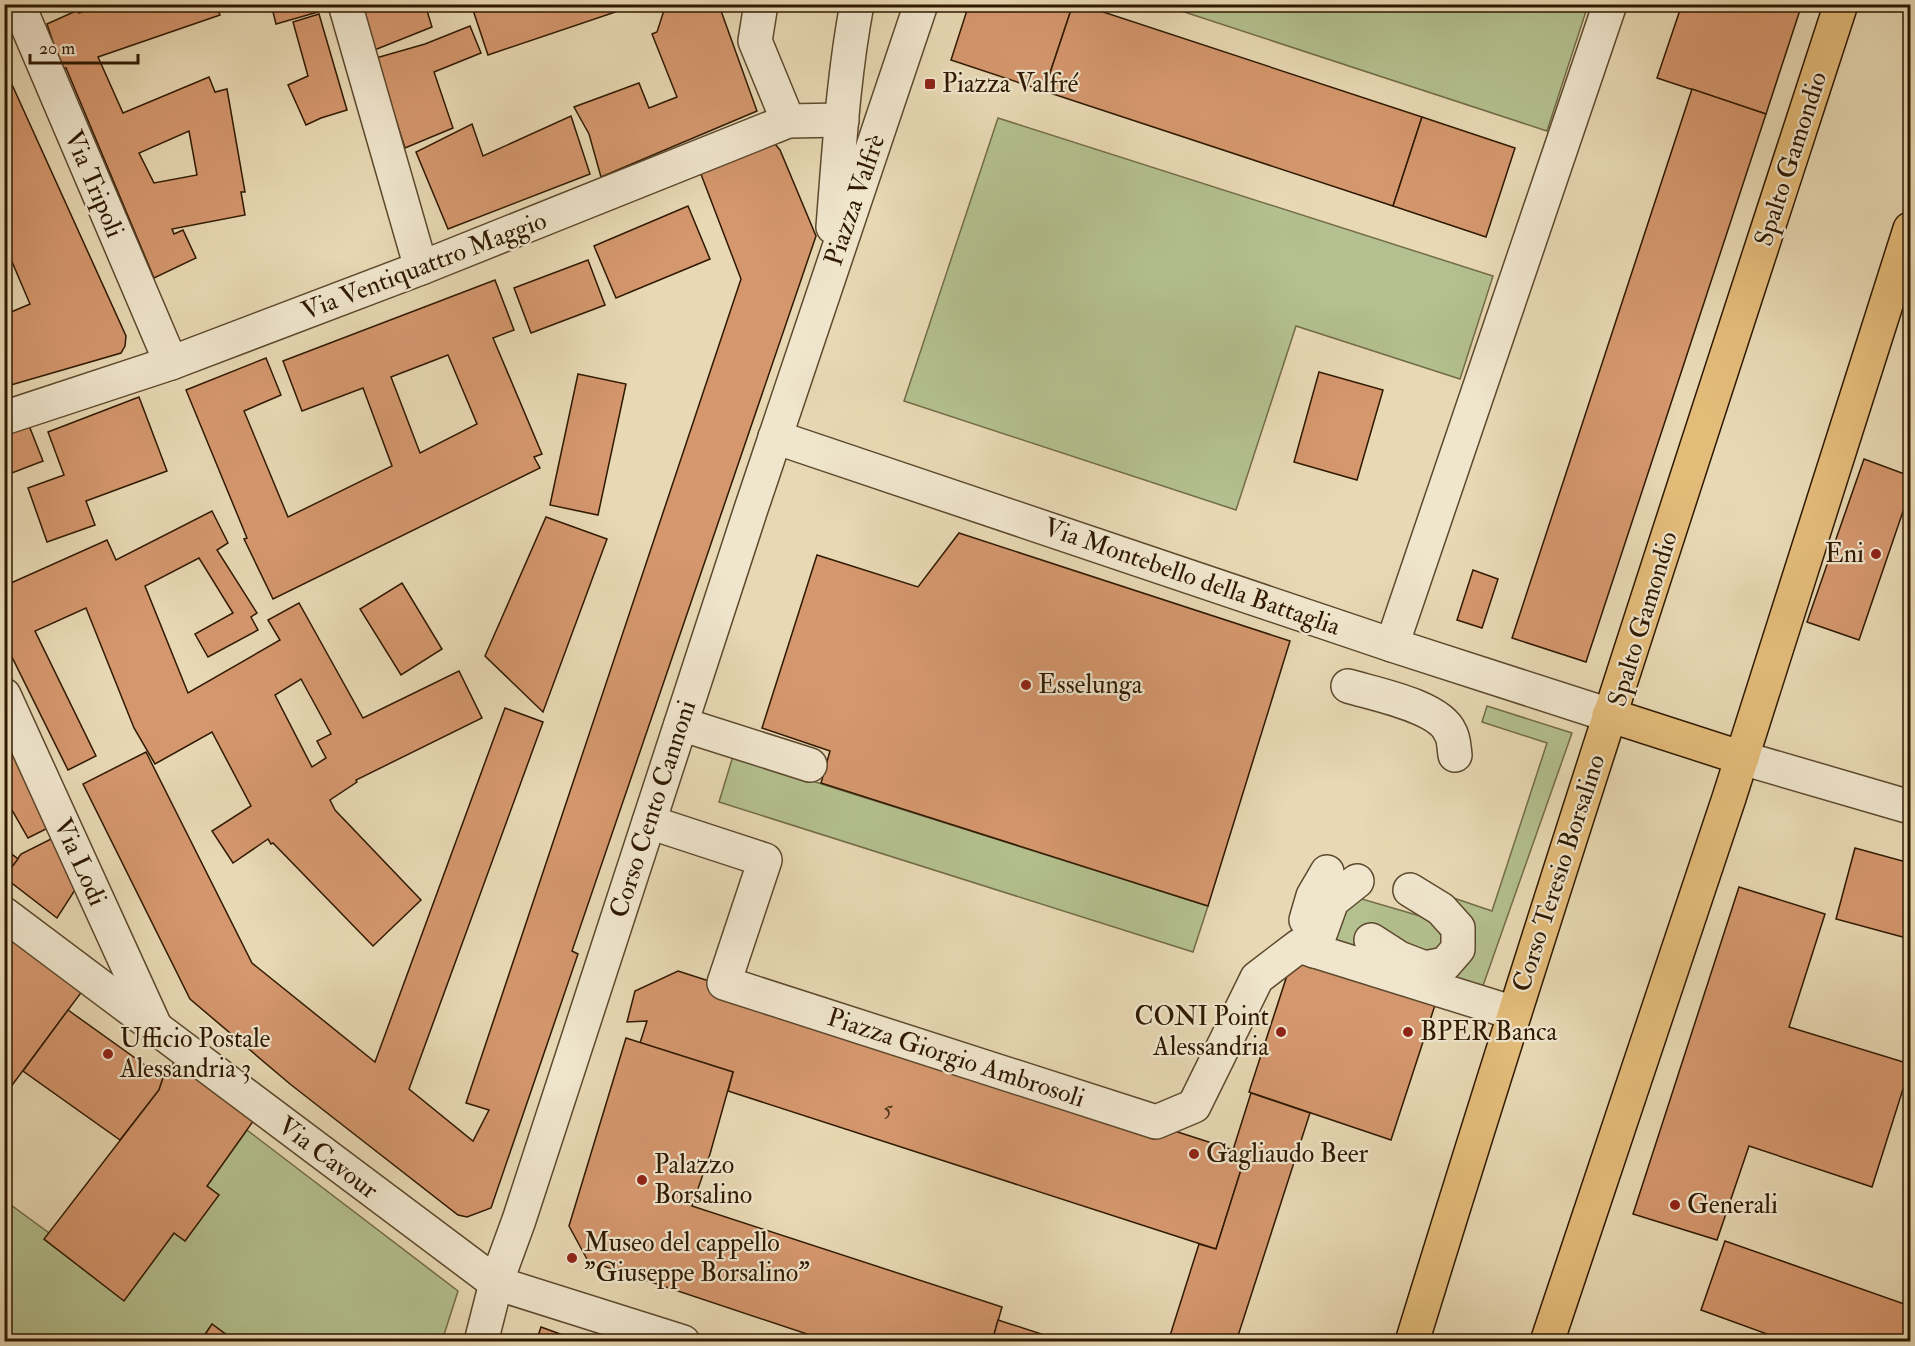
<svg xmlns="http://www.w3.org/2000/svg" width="1915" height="1346" font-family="'IM FELL Double Pica',serif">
<rect width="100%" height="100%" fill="#e8d9b4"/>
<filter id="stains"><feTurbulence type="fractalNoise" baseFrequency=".00333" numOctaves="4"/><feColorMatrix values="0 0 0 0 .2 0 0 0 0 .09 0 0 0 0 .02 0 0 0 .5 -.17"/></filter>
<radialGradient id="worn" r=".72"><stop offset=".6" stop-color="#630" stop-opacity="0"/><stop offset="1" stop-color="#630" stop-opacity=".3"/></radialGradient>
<g fill="#b4c08f" stroke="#726c48" stroke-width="1.5">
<polygon points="1163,5 1588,4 1588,5 1547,131"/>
<polygon points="998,118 1493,276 1460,379 1296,326 1236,510 904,401"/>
<polygon points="1487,706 1572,733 1479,997 1321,946 1339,910 1362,899 1420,916 1435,925 1444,941 1433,953 1386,944 1359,932 1353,947 1402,970 1470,932 1465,910 1430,890 1492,911 1547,743 1482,722"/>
<polygon points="733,756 1208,906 1193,952 719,802"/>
<polygon points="247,1130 458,1291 442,1341 236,1341 212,1324 200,1341 5,1341 4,1200 49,1233 45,1240 124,1300 174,1233 185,1241 218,1195 207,1186"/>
</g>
<g fill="#d5976e" stroke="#2f1900" stroke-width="1.5" fill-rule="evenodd">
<path d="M103,4H216L220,15L98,57L123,113L209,77L215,92L227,89L245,192H241L245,215L172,229L174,234L183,230L196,258L154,278L66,68L62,69L47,24L78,10L79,13ZM189,131L197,175L154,183L139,153Z"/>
<polygon points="271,4 316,4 318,12 276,24"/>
<polygon points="357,4 425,4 432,27 372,51"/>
<polygon points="471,4 639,4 488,55"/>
<polygon points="666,4 715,4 714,10 720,8 757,111 601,177 589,134 574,107 639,83 649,108 677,97 652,34 657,32"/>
<polygon points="969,4 1073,4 1044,91 951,60"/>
<polygon points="1073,4 1079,4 1422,117 1393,206 1044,91"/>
<polygon points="1682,4 1802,4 1766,114 1657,78"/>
<polygon points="319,14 347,110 321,118 306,125 288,85 308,76 293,22"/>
<polygon points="470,26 481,53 434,72 453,128 405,148 376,58 425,44"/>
<polygon points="4,67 126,336 125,346 121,353 4,387 4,315 30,304 4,243"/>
<polygon points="1692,89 1766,114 1586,662 1512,638"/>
<polygon points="571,116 590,174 448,229 416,152 472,124 483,156"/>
<polygon points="1422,117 1515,148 1486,237 1393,206"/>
<polygon points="775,144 780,150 816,236 572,951 578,954 491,1208 467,1217 458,1215 290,1084 190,999 83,784 146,752 252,963 375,1062 505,708 543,722 409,1089 473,1141 489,1110 466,1103 741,279 699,169"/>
<polygon points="688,206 710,259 616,298 594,246"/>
<polygon points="588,260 605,305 531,333 514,288"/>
<path d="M495,280L514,330L493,338L542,454L534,457L540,468L273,599L244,539L247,538L186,390L266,358L281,395L244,411L288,517L392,466L363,388L302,411L283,361ZM448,355L477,424L420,453L391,377Z"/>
<polygon points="1319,372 1383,390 1357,480 1294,462"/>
<polygon points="578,374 626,384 598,515 550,505"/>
<polygon points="139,397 167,471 86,501 95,525 47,542 28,488 64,475 48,432"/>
<polygon points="28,423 43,461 4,476 4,432"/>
<polygon points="1864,459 1910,476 1910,491 1859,640 1807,622"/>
<path d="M212,511L228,543L217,550L257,613L251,617L258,630L208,657L195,634L233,613L199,558L145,586L188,693L280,640L268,620L299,603L363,718L459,671L482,718L356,780L357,782L330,800L335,810L421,900L373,946L273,843L271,844L268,839L233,863L212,831L251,806L212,732L155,764L134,728L86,608L35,631L96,756L68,770L4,641V569L11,583L107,540L116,560ZM301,679L331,734L317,741L326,758L312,767L275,695Z"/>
<polygon points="546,517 607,539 543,712 485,656"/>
<polygon points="959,533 1290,641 1208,906 821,783 830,751 762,728 817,555 918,587"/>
<polygon points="1473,570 1498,579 1482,628 1457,620"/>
<polygon points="402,583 442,649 401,675 360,609"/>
<polygon points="4,716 58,823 28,838 4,796"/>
<polygon points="59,835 82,879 57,918 4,877 21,854"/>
<polygon points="4,848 18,859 4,877"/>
<polygon points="1855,848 1910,863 1910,939 1836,919"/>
<polygon points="1739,887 1825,914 1789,1027 1910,1064 1910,1067 1872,1187 1749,1146 1717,1240 1633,1214"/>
<polygon points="4,926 86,986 4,1096 4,1041 8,1037 4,1034"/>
<polygon points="1294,954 1437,999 1391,1140 1249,1092"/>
<polygon points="678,971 1246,1154 1216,1249 728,1091 733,1072 640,1043 647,1021 627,1022 635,991"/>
<polygon points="68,1010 163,1078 159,1090 120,1140 23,1071"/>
<polygon points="626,1038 733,1072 710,1154 692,1206 1002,1307 992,1342 831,1342 588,1261 569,1226"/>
<polygon points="175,1061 254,1120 207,1186 219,1195 185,1241 174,1233 124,1301 44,1239 159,1090 163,1078"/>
<polygon points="1251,1093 1310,1113 1236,1342 1168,1342 1199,1244 1216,1249 1246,1154 1233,1150"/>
<polygon points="1725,1241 1910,1306 1910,1342 1789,1342 1701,1310"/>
<polygon points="998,1320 1066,1342 992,1342"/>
<polygon points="212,1324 236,1342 200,1342"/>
<polygon points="541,1327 582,1342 536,1342"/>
</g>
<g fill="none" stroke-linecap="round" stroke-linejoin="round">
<defs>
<g id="minor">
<polyline points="18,4 171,363"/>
<polyline points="345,4 421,268"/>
<polyline points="761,4 755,41 788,121"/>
<path d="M833,227C839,153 843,78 857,4"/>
<polyline points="4,418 171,363 421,268 788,121 842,120"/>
<polyline points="775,437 1392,645 1609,715"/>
<polyline points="1392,645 1610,4"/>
<path d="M1348,686C1374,694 1439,706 1450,732C1454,738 1454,748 1455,755"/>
<polyline points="4,695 154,1024"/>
<polyline points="681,724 810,765"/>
<polyline points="1742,758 1910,807"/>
<polyline points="649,822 765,860 724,983 1156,1122 1194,1106 1257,978 1299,946 1514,1013"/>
<polyline points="4,914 496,1283 683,1342"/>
<polyline points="1306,920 1313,896 1327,872"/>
<polyline points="1371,940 1399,958 1425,968 1445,964 1458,949 1458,928 1441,909 1410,890"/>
<polyline points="1314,951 1332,901 1357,881"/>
<polyline points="481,1342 496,1283 519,1220 751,509 921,4"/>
</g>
<g id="major">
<polyline points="1609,715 1742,758"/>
<path d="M1412,1342C1550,894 1696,449 1841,4"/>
<polyline points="1547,1342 1729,798 1910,229"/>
</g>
</defs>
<use href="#minor" stroke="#5d492d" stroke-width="36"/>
<use href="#major" stroke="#2f1900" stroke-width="36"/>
<use href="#minor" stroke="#f0e6ce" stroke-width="33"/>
<use href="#major" stroke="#e4bc7a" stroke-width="33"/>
</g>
<g fill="#8f2418" stroke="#f0e6ce" stroke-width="2">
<rect x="924" y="78" width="12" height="12" rx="3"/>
<circle cx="1876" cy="554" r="6"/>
<circle cx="1026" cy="685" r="6"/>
<circle cx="1281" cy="1032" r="6"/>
<circle cx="1408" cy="1032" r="6"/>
<circle cx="108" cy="1054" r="6"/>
<circle cx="1194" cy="1154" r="6"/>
<circle cx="642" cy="1180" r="6"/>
<circle cx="1675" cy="1205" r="6"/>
<circle cx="572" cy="1258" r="6"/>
</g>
<g text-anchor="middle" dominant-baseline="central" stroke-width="4.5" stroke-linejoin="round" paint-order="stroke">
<g font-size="22" fill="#58381c">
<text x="888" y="1109">5</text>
</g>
<g font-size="26" fill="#2f1900" stroke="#f0e6ce" text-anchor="start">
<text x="942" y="84">Piazza Valfré</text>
<text x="1864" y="554" text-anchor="end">Eni</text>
<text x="1038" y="685">Esselunga</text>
<text x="1269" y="1017" text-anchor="end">CONI Point<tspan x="1269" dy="30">Alessandria</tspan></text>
<text x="1420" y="1032">BPER Banca</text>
<text x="120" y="1039">Ufficio Postale<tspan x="120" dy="30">Alessandria 3</tspan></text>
<text x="1206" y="1154">Gagliaudo Beer</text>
<text x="654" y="1165">Palazzo<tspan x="654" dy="30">Borsalino</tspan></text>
<text x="1687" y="1205">Generali</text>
<text x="584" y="1243">Museo del cappello<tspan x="584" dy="30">"Giuseppe Borsalino"</tspan></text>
</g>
<g font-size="26" fill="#2f1900" stroke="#f0e6ce">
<text transform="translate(1791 159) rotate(-72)">Spalto Gamondio</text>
<text transform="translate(94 184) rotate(67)">Via Tripoli</text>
<text transform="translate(855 200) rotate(-71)">Piazza Valfrè</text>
<text transform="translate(424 266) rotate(-21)">Via Ventiquattro Maggio</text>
<text transform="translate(1192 577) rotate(19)">Via Montebello della Battaglia</text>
<text transform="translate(1643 619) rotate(-73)">Spalto Gamondio</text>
<text transform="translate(653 809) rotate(-72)">Corso Cento Cannoni</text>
<text transform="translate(80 862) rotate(66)">Via Lodi</text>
<text transform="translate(1559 873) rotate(-72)">Corso Teresio Borsalino</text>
<text transform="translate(956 1058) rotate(18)">Piazza Giorgio Ambrosoli</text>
<text transform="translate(328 1158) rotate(37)">Via Cavour</text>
</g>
</g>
<rect width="1915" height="1346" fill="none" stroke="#e8d9b4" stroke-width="24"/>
<rect x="6" y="6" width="1903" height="1334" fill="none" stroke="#2f1900" stroke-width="3"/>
<rect x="12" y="12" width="1891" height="1322" fill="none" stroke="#2f1900" stroke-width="1.5"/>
<path d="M30 54v9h108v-9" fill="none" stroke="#2f1900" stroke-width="3"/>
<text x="39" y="54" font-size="18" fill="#2f1900" stroke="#f0e6ce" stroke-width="4.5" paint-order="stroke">20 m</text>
<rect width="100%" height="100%" filter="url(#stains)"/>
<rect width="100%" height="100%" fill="url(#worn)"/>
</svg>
